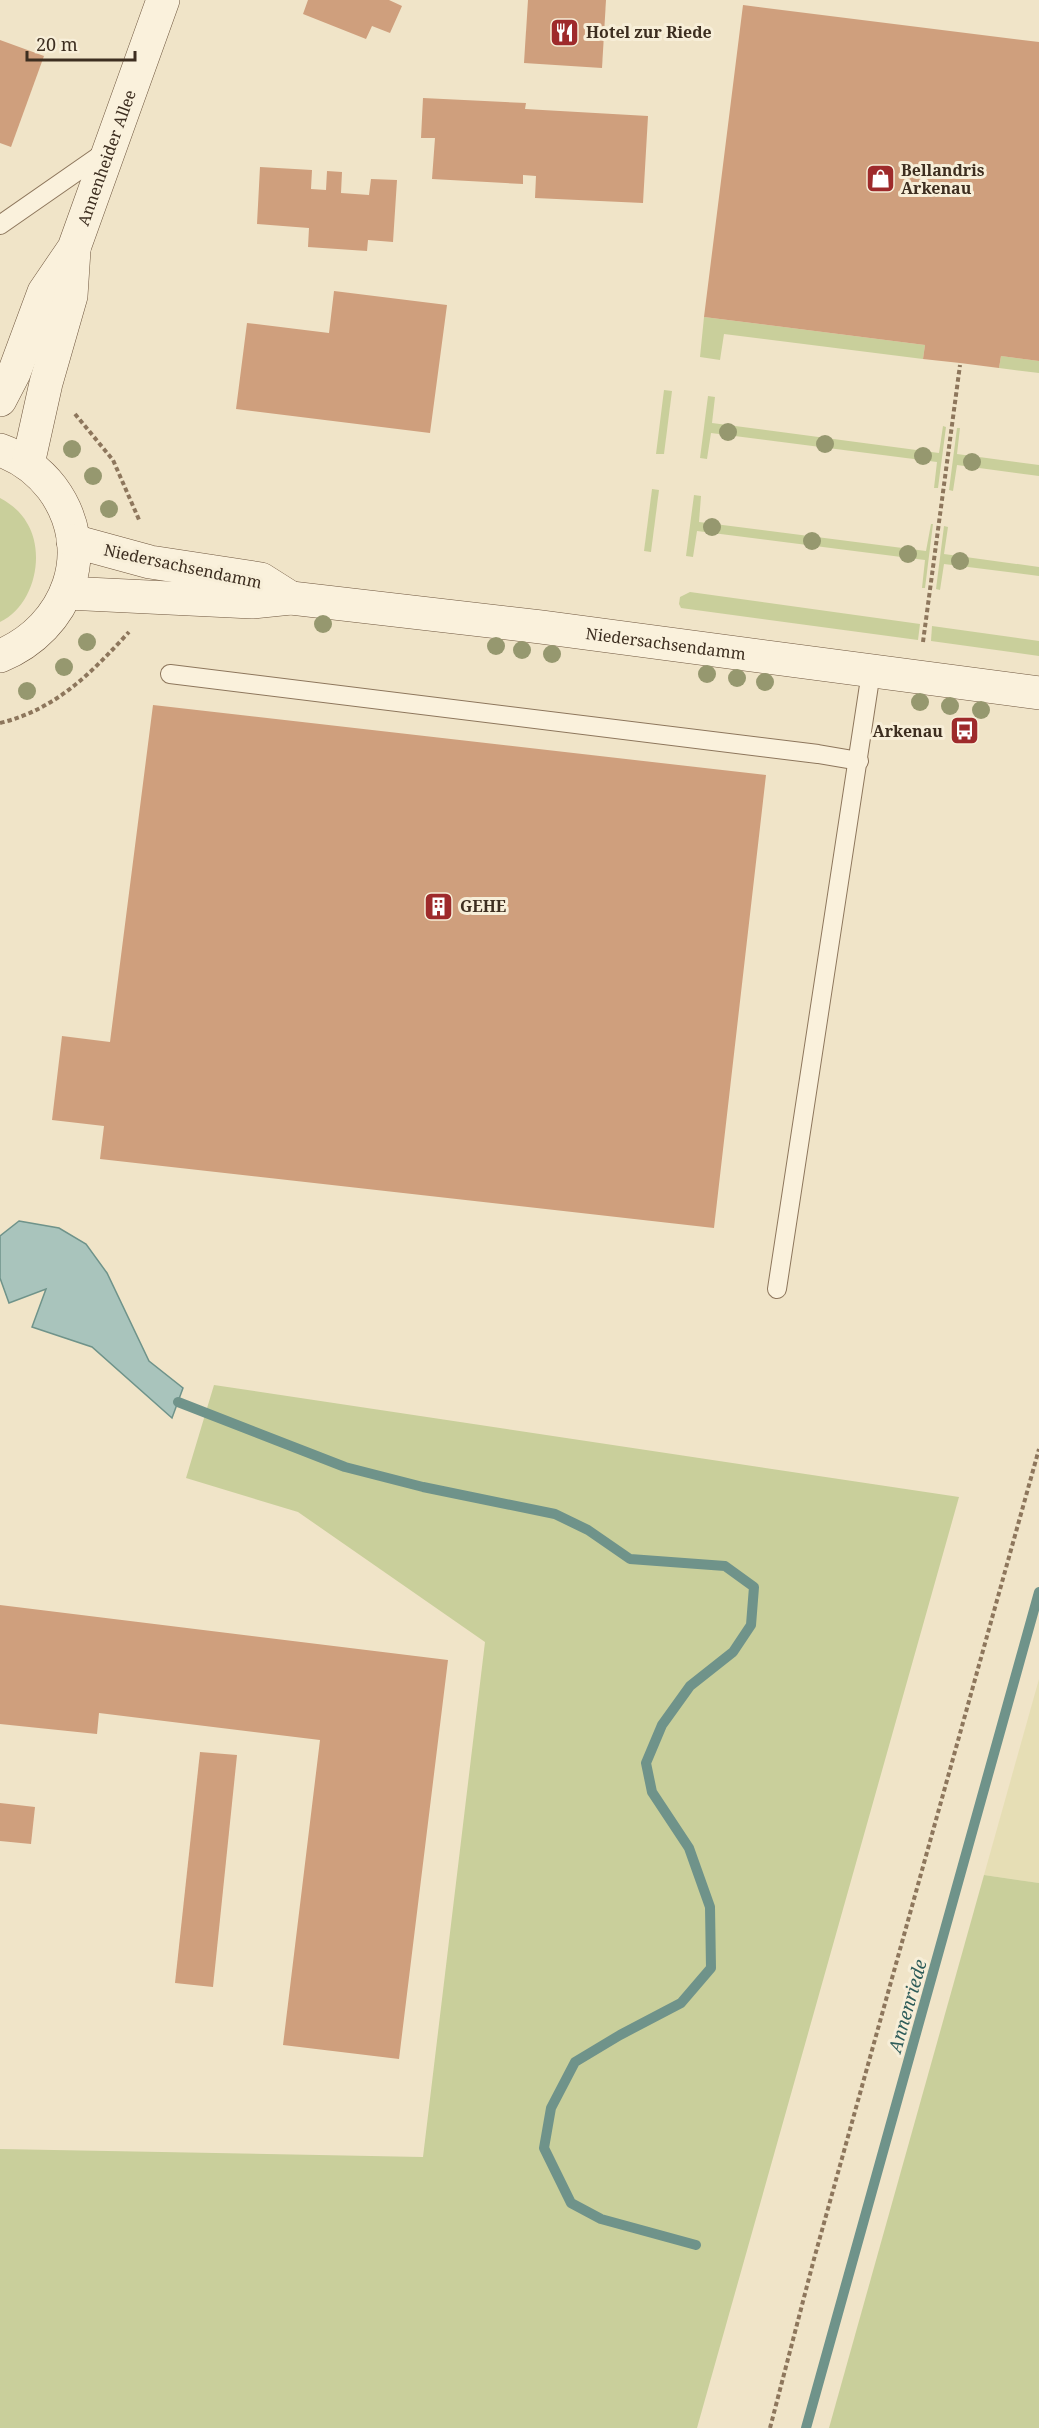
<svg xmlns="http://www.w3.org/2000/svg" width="1039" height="2428" font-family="'Noto Serif',serif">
<rect width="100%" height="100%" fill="#f0e4c8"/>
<polygon fill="#e6deb5" points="1039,1679 1039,1883 984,1875"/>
<g fill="#c9cf9b">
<polygon points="704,317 925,345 923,359 724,334 720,360 700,357"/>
<polygon points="1001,356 1039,361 1039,373 999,368"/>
<polygon points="664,390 672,391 664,454 656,454"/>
<polygon points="708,396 715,397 712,423 939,453 943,426 946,427 938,488 934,488 937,462 711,433 707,459 700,458"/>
<polygon points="957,428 960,428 957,454 1039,465 1039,476 957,465 953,491 949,490"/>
<polygon points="652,489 659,490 651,552 644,551"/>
<polygon points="694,495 701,496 699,522 926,551 931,524 933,524 925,588 922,588 925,560 697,531 693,557 686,556"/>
<path d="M0,498C11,504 21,512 27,523C46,554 34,606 0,622Z"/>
<polygon points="944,526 948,527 944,554 1039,567 1039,576 944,564 940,590 936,589"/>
<polygon points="690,592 920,624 918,640 681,608 679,604 680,597"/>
<polygon points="932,626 1039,641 1039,656 931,641"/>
<polygon points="214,1385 959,1497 697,2428 0,2428 0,2149 423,2157 485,1642 298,1512 186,1478"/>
<polygon points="984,1875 1039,1883 1039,2428 829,2428"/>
</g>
<polygon fill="#a9c4bc" stroke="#6f938a" stroke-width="1.5" points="19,1221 59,1228 86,1244 107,1273 149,1361 183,1388 172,1418 92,1347 32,1327 46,1289 9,1303 0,1278 0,1236"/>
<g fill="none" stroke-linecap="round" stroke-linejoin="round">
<g stroke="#6f938a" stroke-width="10">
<polyline points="178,1402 345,1467 423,1487 555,1514 588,1530 630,1559 725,1566 754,1587 751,1625 733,1652 690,1686 662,1725 646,1763 652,1792 689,1848 710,1907 711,1968 681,2003 620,2035 575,2062 551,2108 544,2148 571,2203 601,2219 696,2245"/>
<polyline points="806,2428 1039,1592"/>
</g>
</g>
<g fill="#cf9f7d">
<polygon points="308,0 389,0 402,6 390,33 372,26 366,39 303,14"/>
<polygon points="528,0 606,0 602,68 524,63"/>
<polygon points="743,5 1039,42 1039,361 1001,356 999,368 960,363 923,359 925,345 704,317"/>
<polygon points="0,40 44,56 11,147 0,143"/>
<polygon points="423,98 526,103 525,109 648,116 643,203 535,198 536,176 523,175 523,184 432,179 435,138 421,138"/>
<polygon points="260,167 312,170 311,189 326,190 327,171 342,172 341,193 369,195 371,179 397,180 393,242 368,240 367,251 308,247 309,228 257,224"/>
<polygon points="334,291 447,305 430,433 236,409 247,323 329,333"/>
<polygon points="153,705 766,775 714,1228 100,1159 104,1126 52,1120 62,1036 110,1042"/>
<polygon points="0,1605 448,1660 399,2059 283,2045 320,1740 99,1713 97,1734 0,1724"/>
<polygon points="200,1752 237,1755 213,1987 175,1983"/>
<polygon points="0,1803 35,1807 31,1844 0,1841"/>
</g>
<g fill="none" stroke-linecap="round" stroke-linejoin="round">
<defs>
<g id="service">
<polyline points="0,225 105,152"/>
<polyline points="170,674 818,754 859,761"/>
<polyline points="777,1289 871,672"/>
</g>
<g id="secondary">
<path id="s1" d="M0,400L14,373L44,292L74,248L163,0"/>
<path d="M0,450C20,457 39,471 52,488C98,550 68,628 0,656"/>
<polyline points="28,464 46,383 71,296 74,250"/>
<polyline points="73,541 150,562 261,579 291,598"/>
<path id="s2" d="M66,593L252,602L291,598L541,627L1039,693"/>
</g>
</defs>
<use href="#service" stroke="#8d765c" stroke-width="20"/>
<use href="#secondary" stroke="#6f573f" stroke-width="34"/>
<g stroke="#8d765c" stroke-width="4" stroke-dasharray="4.5 3" stroke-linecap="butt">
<polyline points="75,414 113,460 140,522"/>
<polyline points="923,642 960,365"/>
<path d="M0,723C57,709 91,673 129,632"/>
<polyline points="770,2428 814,2259 1039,1449"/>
</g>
<use href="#service" stroke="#faf1dc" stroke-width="18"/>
<use href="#secondary" stroke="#faf1dc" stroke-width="33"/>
</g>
<g fill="#96986f">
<circle cx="728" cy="432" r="9"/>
<circle cx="825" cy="444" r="9"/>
<circle cx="72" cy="449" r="9"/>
<circle cx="923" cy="456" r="9"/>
<circle cx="972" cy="462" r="9"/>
<circle cx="93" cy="476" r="9"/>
<circle cx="109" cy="509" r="9"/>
<circle cx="712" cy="527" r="9"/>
<circle cx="812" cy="541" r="9"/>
<circle cx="908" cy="554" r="9"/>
<circle cx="960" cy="561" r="9"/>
<circle cx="323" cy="624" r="9"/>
<circle cx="87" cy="642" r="9"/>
<circle cx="496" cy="646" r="9"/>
<circle cx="522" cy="650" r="9"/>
<circle cx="552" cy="654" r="9"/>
<circle cx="64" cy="667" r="9"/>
<circle cx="707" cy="674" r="9"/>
<circle cx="737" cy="678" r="9"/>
<circle cx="765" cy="682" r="9"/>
<circle cx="27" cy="691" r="9"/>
<circle cx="920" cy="702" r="9"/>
<circle cx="950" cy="706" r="9"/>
<circle cx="981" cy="710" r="9"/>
</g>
<defs>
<symbol id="restaurant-square" viewBox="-11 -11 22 22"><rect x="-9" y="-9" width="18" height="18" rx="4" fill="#9e2a2b" stroke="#f7eed8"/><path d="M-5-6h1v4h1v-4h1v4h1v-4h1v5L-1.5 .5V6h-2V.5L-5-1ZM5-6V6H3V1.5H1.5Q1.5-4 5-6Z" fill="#fff"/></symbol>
<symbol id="shop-square" viewBox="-11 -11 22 22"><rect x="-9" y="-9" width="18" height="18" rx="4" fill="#9e2a2b" stroke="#f7eed8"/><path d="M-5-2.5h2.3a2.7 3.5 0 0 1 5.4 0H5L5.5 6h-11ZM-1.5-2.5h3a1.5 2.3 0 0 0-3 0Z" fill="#fff"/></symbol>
<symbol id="bus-square" viewBox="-11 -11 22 22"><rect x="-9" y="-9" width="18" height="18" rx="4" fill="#9e2a2b" stroke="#f7eed8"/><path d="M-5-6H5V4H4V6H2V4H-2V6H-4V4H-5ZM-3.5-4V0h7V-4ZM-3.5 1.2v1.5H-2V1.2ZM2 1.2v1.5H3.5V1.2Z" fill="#fff"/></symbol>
<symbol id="building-square" viewBox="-11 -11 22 22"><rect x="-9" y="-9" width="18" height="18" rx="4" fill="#9e2a2b" stroke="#f7eed8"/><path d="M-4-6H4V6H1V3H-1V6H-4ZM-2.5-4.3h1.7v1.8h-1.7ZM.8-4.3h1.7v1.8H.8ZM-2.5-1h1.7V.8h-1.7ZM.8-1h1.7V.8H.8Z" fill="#fff"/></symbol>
</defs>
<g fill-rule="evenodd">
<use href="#restaurant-square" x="548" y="16" width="33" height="33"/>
<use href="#shop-square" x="864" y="162" width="33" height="33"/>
<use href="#bus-square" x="948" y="714" width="33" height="33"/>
<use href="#building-square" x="422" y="890" width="33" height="33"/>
</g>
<g text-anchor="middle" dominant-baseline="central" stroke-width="6" stroke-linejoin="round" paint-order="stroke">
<g font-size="16" font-weight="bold" fill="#3d2e20" stroke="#f7eed8" text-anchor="start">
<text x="586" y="32">Hotel zur Riede</text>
<text x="901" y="170">Bellandris<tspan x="901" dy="18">Arkenau</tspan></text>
<text x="943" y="731" text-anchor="end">Arkenau</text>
<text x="460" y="906">GEHE</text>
</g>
<g font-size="16" fill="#3d2e20" stroke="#f7eed8">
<text stroke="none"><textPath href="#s1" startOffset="266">Annenheider Allee</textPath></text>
<text transform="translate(183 566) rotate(12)">Niedersachsendamm</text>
<text stroke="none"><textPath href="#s2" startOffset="603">Niedersachsendamm</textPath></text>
</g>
<g font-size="18" font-style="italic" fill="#2f5d5a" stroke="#f7eed8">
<text transform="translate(907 2006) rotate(-74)">Annenriede</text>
</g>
</g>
<path d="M27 51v9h108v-9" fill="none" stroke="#3d2e20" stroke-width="3"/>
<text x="36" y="51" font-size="18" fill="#3d2e20" stroke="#f7eed8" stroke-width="4.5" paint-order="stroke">20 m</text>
</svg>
